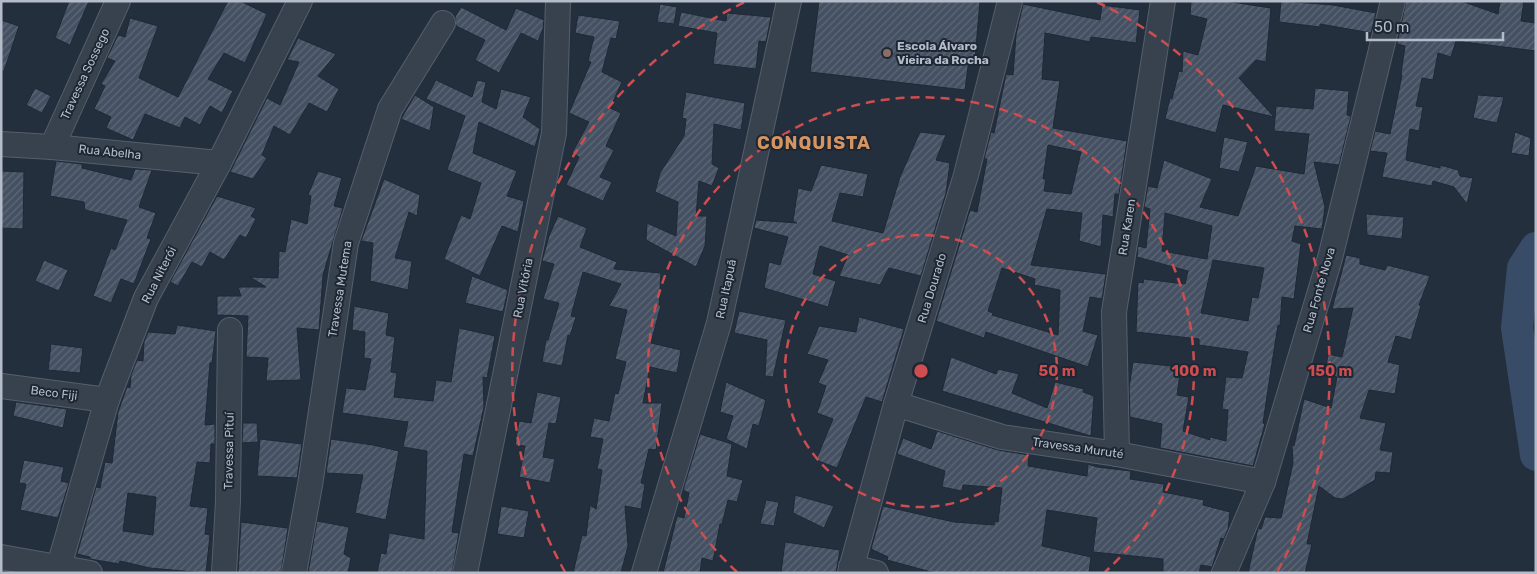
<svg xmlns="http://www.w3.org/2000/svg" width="1537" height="574" font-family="Rubik,sans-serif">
<defs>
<pattern id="building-hatch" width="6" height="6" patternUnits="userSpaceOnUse" patternTransform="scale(1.25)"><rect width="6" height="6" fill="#455162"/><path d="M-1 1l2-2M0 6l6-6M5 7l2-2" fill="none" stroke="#5d6877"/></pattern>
</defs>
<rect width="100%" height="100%" fill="#242f3e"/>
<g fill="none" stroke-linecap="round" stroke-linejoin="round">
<polyline stroke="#394c67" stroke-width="32" points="1536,248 1523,268 1517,328 1536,455"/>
</g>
<g fill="url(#building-hatch)" stroke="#1f2835" fill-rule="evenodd">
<polygon points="69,1 89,1 70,45 55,38"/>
<polygon points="228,1 240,1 267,14 245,63 224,53 208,79 233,91 222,113 210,106 200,125 185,117 180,128 145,114 133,140 106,128 111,117 94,109 105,86 101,84 115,61 107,58 118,35 125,37 130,18 158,26 139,78 178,97"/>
<polygon points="819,1 980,1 975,59 969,59 965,90 810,72"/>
<polygon points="1191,1 1225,1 1271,8 1266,62 1256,60 1239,78 1274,117 1223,105 1216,133 1165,119 1170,98 1172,99 1179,71 1182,72 1183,51 1198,55 1207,19 1190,15"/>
<polygon points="1281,1 1333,5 1376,13 1371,33 1320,24 1320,27 1279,22"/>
<polygon points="1406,1 1461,1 1498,14 1500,1 1524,1 1521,21 1536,23 1536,51 1456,41 1451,57 1438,53 1433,80 1422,78 1416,106 1423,107 1419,131 1410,129 1406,160 1440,168 1440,165 1458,170 1460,176 1473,178 1467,204 1454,187 1433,181 1432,186 1382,177 1387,153 1370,151 1375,131 1390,134 1402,75 1401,74 1405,46 1397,44"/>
<polygon points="660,4 677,7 674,24 657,22"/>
<path d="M1023,4L1100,20L1102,5L1140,10L1136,43L1091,37L1090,42L1045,33L1042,79L1060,81L1053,128L1127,141L1119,194H1115L1113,217L1103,215L1101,247L1079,241L1082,213L1047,209L1031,265L1106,274L1102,299L1090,297L1083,331L1098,335L1088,367L986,332L984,338L936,321L970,210L977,212L987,159H984L991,132L994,133L1006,74L1013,75L1016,35ZM1048,145L1081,152L1071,194L1044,191L1046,179H1043ZM1002,268L1035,279L1034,285L1060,290L1058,335L992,315L993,313L988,311Z"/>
<polygon points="461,7 506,30 516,8 544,20 543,29 538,41 521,33 499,73 475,60 485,40 456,26 455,17"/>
<polygon points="681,12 726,21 727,13 771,17 766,42 759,41 756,69 713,64 717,33 678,26"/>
<polygon points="578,15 620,21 616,39 611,38 602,72 622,82 610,108 621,113 606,146 614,150 600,177 612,182 603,201 566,185 579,157 572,153 589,122 569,113 591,62 588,61 594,37 575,33"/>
<polygon points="1,20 19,26 4,71 1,71"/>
<polygon points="298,38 336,54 318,76 339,89 327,112 309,103 290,135 274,126 262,155 267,158 253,179 230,172 267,98 280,105 299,62 287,60"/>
<polygon points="436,80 472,97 477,80 486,82 482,102 496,109 501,89 531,97 523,117 540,129 535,147 479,122 473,153 517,171 507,196 524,201 518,232 502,226 480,276 444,259 461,215 470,219 481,183 447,170 465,116 426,99"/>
<polygon points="35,88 51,96 42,113 26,105"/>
<path d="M1315,88L1349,91L1347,115L1351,116L1339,165L1314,162L1325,207L1322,229L1295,226L1292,241L1301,244L1294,299L1282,297L1280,326L1278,325L1270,376L1263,423L1265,424L1253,466L1160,448L1162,424L1130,417L1129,388L1133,362L1181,367L1177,395L1189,397L1183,431L1210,440V437L1226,441L1228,410L1222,409L1226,377L1242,378L1248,352L1199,345V339L1136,332L1138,282L1143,283L1144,279L1185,284L1188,271L1137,257L1138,246L1146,248L1150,209L1144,207L1148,186L1157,188L1164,160L1212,179L1200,207L1238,216L1256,166L1304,174L1309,134L1274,131L1276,106L1313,109ZM1165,213L1212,226L1207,259L1162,251ZM1213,260L1264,268L1258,298L1252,297L1248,321L1201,313Z"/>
<polygon points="686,92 745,103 741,130 714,124 712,164 719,168 712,186 699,181 696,216 707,216 705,246 696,267 646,240 647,223 676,236 678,202 655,192 660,173 684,136 686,119 682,118"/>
<polygon points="415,95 434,107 430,131 401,119"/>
<polygon points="1478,95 1504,97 1497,123 1473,118"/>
<polygon points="920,132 946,135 936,160 950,163 946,193 921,276 889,268 880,285 839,276 848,255 820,246 813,274 836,281 828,307 764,288 769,262 780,265 788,237 754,228 756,220 797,223 793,221 798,188 811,191 821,165 868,174 863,197 840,193 832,221 883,233 900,177"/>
<polygon points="1515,132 1531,138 1529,156 1511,153"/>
<polygon points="1224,137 1248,142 1239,172 1219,168"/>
<polygon points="56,161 82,164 82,168 131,180 135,169 152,170 139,207 156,213 147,238 151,239 134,284 121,279 111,303 93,296 111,248 115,250 127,220 85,210 84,202 50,196"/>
<polygon points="1,171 24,172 23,229 1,228"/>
<polygon points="318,171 342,178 334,206 343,208 323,275 319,330 297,328 301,380 266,381 268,358 246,357 248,316 217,315 217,296 241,296 238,287 266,287 250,277 278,278 279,251 285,252 291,219 307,224 311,196 308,195"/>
<polygon points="384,179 420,195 417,216 409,212 395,258 412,261 408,290 370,281 373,243 361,241"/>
<polygon points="217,196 256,208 251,216 256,219 246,238 240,235 224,260 210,252 202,267 192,262 178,286 170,282"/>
<polygon points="1366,214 1404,217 1402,239 1367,235"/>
<polygon points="558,216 587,228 580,247 617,262 614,269 661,273 659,305 661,305 651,343 681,350 677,373 650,367 643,403 662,403 656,450 649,449 641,483 645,484 641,509 625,506 628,546 621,573 573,573 582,535 586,536 590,505 596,509 602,470 597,469 603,439 590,437 594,418 609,421 615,393 618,394 626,362 615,359 627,310 609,306 621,284 583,272 571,316 576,317 570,336 568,335 562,366 542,362 546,340 548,340 559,303 543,299 554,264 542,261 549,236"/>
<polygon points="1346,255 1360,258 1360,264 1385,270 1387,265 1430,276 1419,305 1421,306 1411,340 1396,336 1388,362 1400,365 1395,394 1369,390 1360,418 1386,423 1380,450 1393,452 1390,473 1376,472 1375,480 1343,499 1335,498 1319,486 1307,544 1312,544 1305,573 1248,573 1258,528 1261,529 1265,517 1281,518 1293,463 1292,445 1294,446 1304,399 1331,408 1337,377 1325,374 1328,354 1342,357 1353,308 1332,309"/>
<polygon points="44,260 68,270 59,291 35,281"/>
<polygon points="472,276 508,290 503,312 465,303"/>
<polygon points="354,306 389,313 386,335 395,337 391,372 397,373 394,397 433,401 436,380 451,382 459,328 495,336 487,378 483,377 484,407 473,456 464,454 452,532 459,533 452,573 377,573 381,553 386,554 389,533 424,539 427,451 403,447 408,422 342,413 346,388 365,390 371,359 364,358 365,332 352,330"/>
<polygon points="739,311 786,320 773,377 765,376 767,340 734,333"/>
<polygon points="859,317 904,329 882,402 866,397 837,468 816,460 833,419 817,413 826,386 818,383 828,360 807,354 819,326 856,332"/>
<path d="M177,325L216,331L212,363H210L205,425L215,424V444H211L210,463L197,462L190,506L208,508L205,534L210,535L206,573L150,568L120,561L119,564L90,559V557L77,554L96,487L100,488L105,462L112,463L118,412L127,387L130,388L131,375L137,360L143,361L144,342L148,332L175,334ZM128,493L156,497L153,535L123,531Z"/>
<polygon points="51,344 83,348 80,373 48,370"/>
<polygon points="951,357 996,374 998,369 1019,374 1012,393 1047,408 1055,382 1084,389 1083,392 1094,396 1091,436 942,391"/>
<polygon points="726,382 766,400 759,426 753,424 747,449 726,439 733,416 720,412"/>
<polygon points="537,392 561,397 556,424 549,423 543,457 555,459 550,483 519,477 525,446 515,445 519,421 531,423"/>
<polygon points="16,402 67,409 63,428 13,416"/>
<polygon points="243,423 257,423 258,442 242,443"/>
<polygon points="937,431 998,450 1029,455 1028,466 1087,476 1088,464 1097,467 1131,471 1130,479 1164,484 1163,492 1204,500 1203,505 1230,512 1228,529 1224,539 1221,538 1212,567 1201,565 1199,573 1163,573 1163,559 1093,552 1097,518 1047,510 1042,546 1091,557 1089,573 935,573 887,560 888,557 871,549 883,506 954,522 994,525 995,521 998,522 1002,488 963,485 962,491 942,487 945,471 897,454 903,438 931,449"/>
<polygon points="700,434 732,444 727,476 743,480 737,502 728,500 722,524 720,524 713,561 702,558 700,573 663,573 677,516 684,518 689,493 683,490"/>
<polygon points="260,439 302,444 297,478 257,476"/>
<polygon points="331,439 373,445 399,451 386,520 355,513 363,475 326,473"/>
<polygon points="24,460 64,467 61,481 69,483 58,518 20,510 26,484 19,483"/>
<polygon points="795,495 834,506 824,528 793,513"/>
<polygon points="766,500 779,502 774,526 760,524"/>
<polygon points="501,506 529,511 524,538 497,534"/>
<polygon points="317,521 349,527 344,554 351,558 348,573 308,573"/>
<polygon points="241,522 288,528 281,573 238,573"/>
<polygon points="785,542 840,550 836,573 781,573"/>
</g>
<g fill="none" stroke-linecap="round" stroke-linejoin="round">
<defs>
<g id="minor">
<polyline points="1,144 52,147 219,163"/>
<polyline points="52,147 118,1"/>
<polyline points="1,386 107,400"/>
<polyline points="896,404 1002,437 1117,454 1263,482"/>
<polyline points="1117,454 1114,312 1163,1"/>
<polyline points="1,557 90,573"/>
<polyline points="59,566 107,400 146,298 219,163 300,1"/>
<polyline points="851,567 876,573"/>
<polyline points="224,573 228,501 230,330"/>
<polyline points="294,573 310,485 346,243 390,109 443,23"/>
<polyline points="465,573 554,133 558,1"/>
<polyline points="644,573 719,323 789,1"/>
<polyline points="850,573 896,404 966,175 1010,1"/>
<polyline points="1224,573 1263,482 1330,258 1393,1"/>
</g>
</defs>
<use href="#minor" stroke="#565f6c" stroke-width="26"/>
<use href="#minor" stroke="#38414e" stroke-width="24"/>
</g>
<g fill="none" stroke="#ce4d50" stroke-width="2.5" stroke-dasharray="9 6">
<circle cx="921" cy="371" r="136"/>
<path d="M737 572A273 273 0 1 1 1105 572"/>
<path d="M565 572A409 409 0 0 1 745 2M1097 2A409 409 0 0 1 1277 572"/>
</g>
<circle fill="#8d6e63" stroke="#1d2633" stroke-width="2" cx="887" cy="53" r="5"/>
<g text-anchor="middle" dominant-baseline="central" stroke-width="4" stroke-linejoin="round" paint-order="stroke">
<g font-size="12" font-weight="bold" fill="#b4bcc9" stroke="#1d2633" text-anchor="start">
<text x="897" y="46">Escola Álvaro<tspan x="897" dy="14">Vieira da Rocha</tspan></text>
</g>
<g font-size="12" fill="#b4bcc9" stroke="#1d2633">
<text transform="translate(85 74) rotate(-65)">Travessa Sossego</text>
<text transform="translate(110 152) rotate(6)">Rua Abelha</text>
<text transform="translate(1127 227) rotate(-81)">Rua Karen</text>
<text transform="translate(159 275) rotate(-63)">Rua Niterói</text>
<text transform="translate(523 288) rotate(-79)">Rua Vitória</text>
<text transform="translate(932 288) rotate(-73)">Rua Dourado</text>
<text transform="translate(340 289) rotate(-81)">Travessa Mutema</text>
<text transform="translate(726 289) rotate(-78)">Rua Itapuã</text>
<text transform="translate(1319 290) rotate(-74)">Rua Fonte Nova</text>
<text transform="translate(54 393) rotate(7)">Beco Fiji</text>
<text transform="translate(1078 448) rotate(8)">Travessa Muruté</text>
<text transform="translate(229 451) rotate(-89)">Travessa Pituí</text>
</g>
<g font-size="18" font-weight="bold" letter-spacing="1" fill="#d59563" stroke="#1d2633">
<text x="814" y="143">CONQUISTA</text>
</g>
</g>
<circle cx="921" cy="371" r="8" fill="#ce4d50" stroke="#1d2633" stroke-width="2.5"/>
<g font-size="15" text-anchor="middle" font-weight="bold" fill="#ce4d50" stroke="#1d2633" stroke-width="4" stroke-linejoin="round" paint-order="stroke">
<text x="1057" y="376">50 m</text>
<text x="1194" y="376">100 m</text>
<text x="1330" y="376">150 m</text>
</g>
<rect width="1537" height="574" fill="none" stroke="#b4bcc9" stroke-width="5"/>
<path d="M1367 32v8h136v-8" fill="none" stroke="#b4bcc9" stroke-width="2.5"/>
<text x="1374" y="32" font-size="15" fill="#b4bcc9" stroke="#1d2633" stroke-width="4" paint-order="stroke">50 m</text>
</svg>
